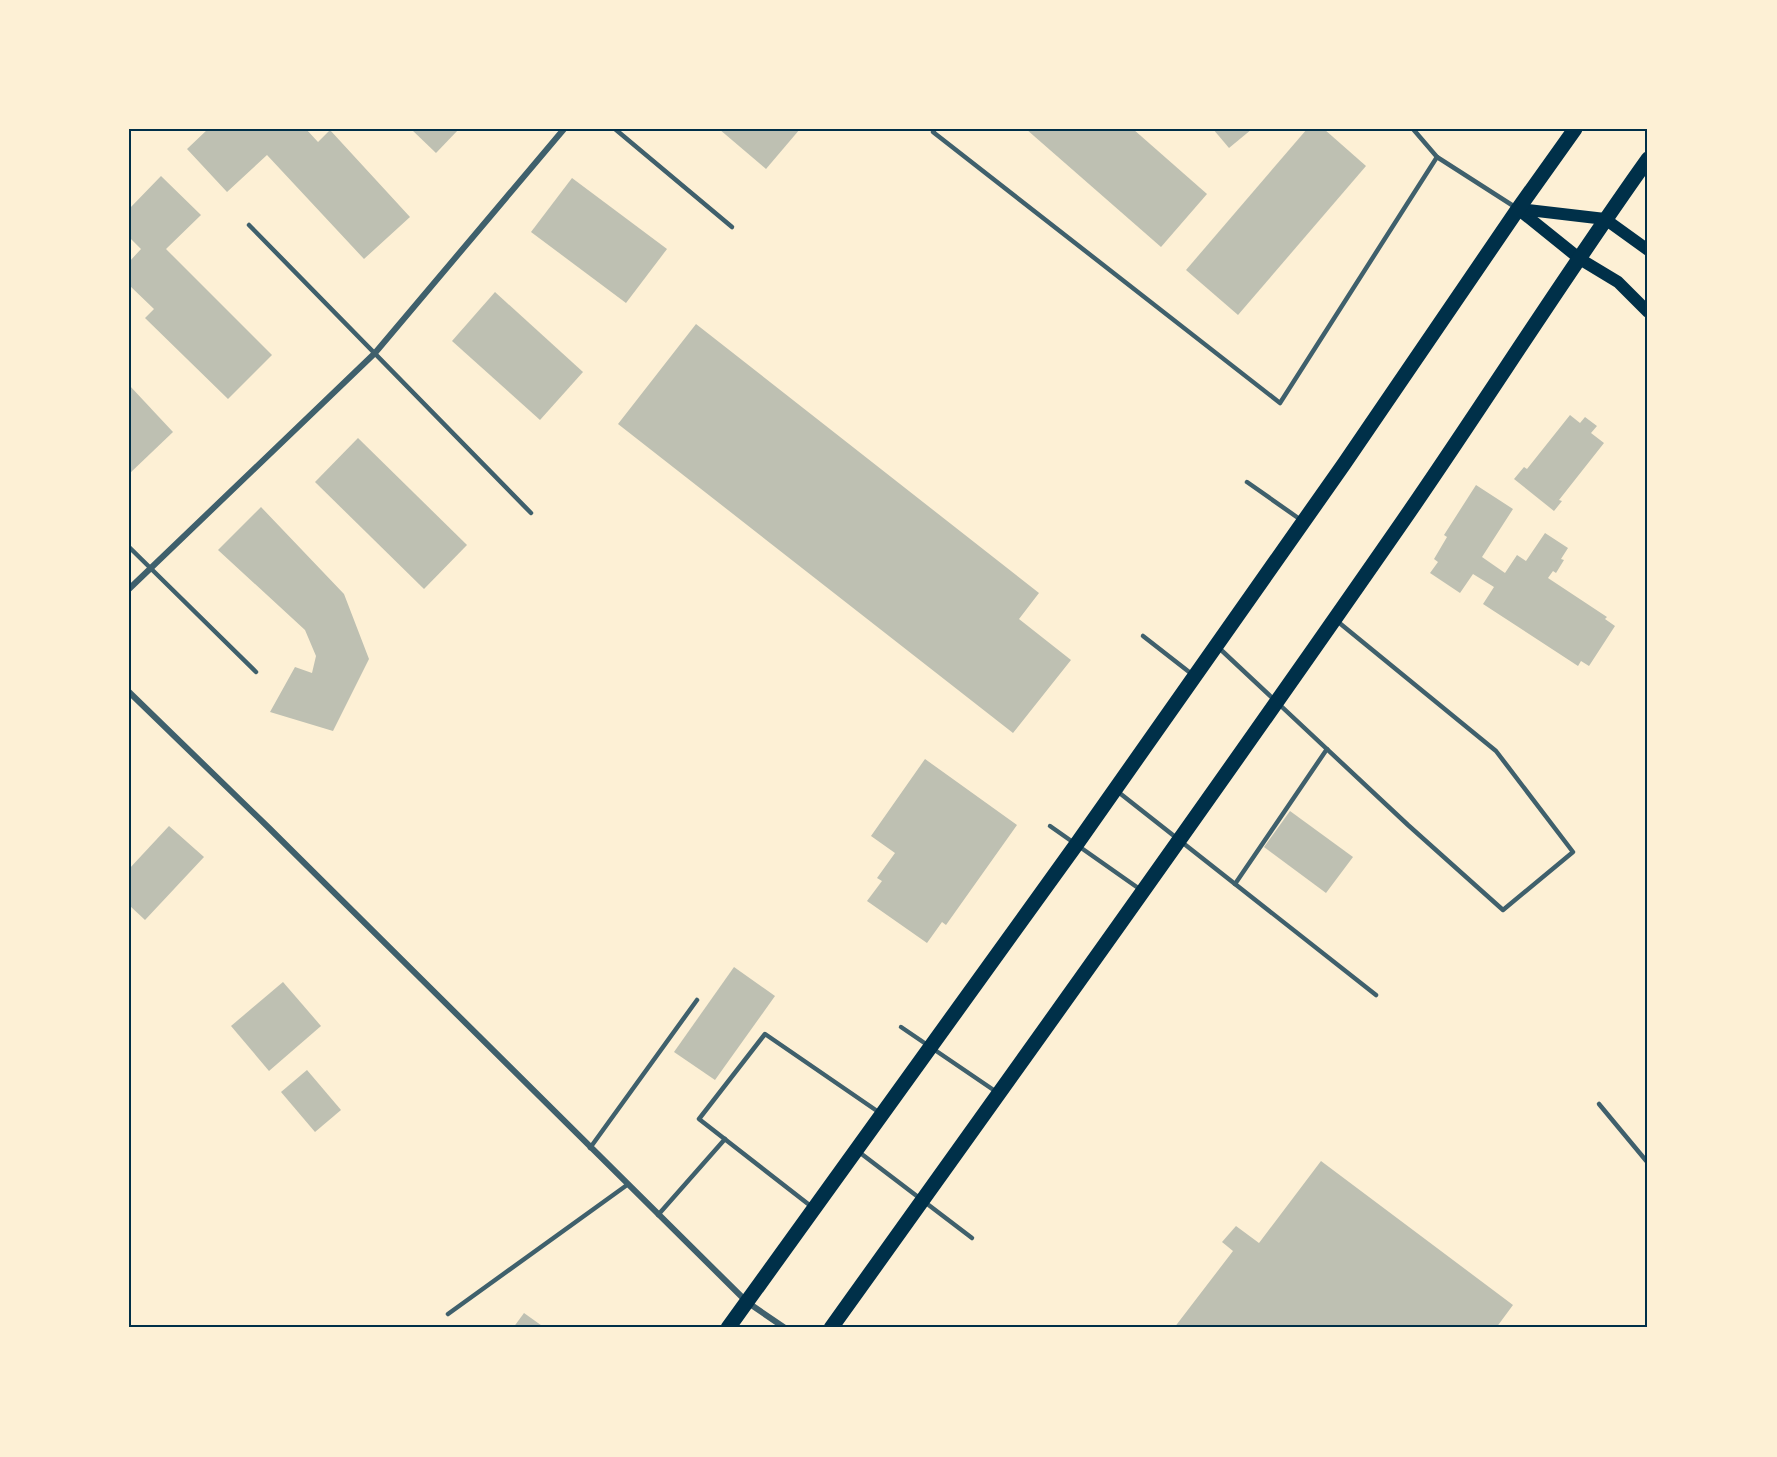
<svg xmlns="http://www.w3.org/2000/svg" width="1777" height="1457" font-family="Inter,sans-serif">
<rect width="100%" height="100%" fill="#fdf0d5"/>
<g fill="#bec0b2">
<polygon points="208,129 306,129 318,142 330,130 410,217 364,259 267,155 227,192 187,149"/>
<polygon points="411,129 459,129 436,153"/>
<polygon points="719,129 800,129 766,169"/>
<polygon points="1026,129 1133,129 1207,194 1161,247"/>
<polygon points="1213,129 1252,129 1229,148"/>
<polygon points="1307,129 1324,129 1366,166 1238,315 1186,270"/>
<polygon points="161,176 201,215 166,249 272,355 228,399 145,318 154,309 129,285 129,262 141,249 129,237 129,209"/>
<polygon points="572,178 667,249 626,303 531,232"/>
<polygon points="495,292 583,372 540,420 452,341"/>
<polygon points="696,324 1039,593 1019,619 1071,660 1013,733 618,424"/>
<polygon points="129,385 173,432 129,474"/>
<polygon points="1570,415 1580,423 1585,417 1597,426 1591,433 1604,443 1559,500 1562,501 1554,511 1514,479 1524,467 1527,469"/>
<polygon points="358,438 467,545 424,589 315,482"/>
<polygon points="1476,485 1513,509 1482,557 1505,573 1517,555 1526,561 1545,533 1568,548 1561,559 1564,560 1556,573 1553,571 1548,578 1607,617 1605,619 1615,626 1589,666 1581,661 1578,666 1483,604 1494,587 1473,574 1460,593 1430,573 1438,562 1434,559 1447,537 1444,535"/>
<polygon points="261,507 344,594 369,659 333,731 270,712 295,667 312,673 316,656 305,630 218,550"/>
<polygon points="925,759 1017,825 946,925 942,922 927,943 867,901 882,881 877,878 895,853 871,836"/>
<polygon points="1290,811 1353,857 1326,893 1264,847"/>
<polygon points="169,826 204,857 145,920 129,905 129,869"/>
<polygon points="734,967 775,996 715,1080 674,1052"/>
<polygon points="283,982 321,1026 269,1071 231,1026"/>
<polygon points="307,1070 341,1110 315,1132 281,1092"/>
<polygon points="1321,1161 1513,1305 1496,1328 1174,1328 1233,1251 1222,1242 1236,1226 1259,1243"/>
<polygon points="524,1313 545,1328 513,1328"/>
</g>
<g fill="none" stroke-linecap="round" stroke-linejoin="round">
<g stroke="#3f606c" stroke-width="4.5">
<polyline points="615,129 732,227"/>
<polyline points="935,129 933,132 1280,403 1437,157"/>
<polyline points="1413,129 1437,157 1515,207"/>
<polyline points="249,225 531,513"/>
<polyline points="1247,482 1301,520"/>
<polyline points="129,547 256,672"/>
<polyline points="1143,636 1193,675"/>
<polyline points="1219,648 1408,825 1503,910 1573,852 1496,751 1337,621"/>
<polyline points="1117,791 1376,995"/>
<polyline points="1050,826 1141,890"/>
<polyline points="1235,884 1327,749"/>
<polyline points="901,1027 998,1093"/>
<polyline points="1599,1104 1648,1163"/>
<polyline points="590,1148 697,1000"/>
<polyline points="859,1152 972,1238"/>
<polyline points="812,1207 699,1119 765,1034 880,1113"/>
<polyline points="658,1215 725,1139"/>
<polyline points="448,1314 627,1185"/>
</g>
<g stroke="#3f606c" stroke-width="6">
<polyline points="129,589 375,353 564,129"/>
<polyline points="129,692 269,828 747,1302 785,1328"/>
</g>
<g stroke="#003049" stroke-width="12">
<polyline points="1518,209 1580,259 1618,282 1648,312"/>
<polyline points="1519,209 1605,219 1648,250"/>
</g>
<g stroke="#003049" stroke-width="15">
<polyline points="728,1328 1076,845 1344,464 1518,209 1575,129"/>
<path d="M831,1328C1023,1060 1215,792 1403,521C1486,401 1563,278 1648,159"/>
</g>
</g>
<rect width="1777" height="1457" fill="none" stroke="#fdf0d5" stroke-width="261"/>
<rect x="130" y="130" width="1516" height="1196" fill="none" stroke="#003049" stroke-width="2"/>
</svg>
